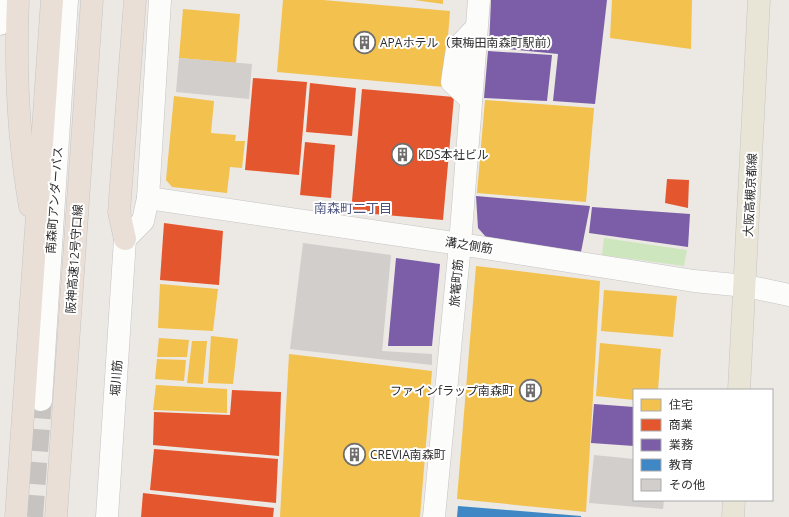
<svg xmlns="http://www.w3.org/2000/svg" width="789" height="517" font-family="'Open Sans','Noto Sans JP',sans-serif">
<rect width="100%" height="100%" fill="#ece8e4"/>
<polygon fill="#cee6be" points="604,238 687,250 684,266 602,255"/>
<g fill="#f2c14e">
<polygon points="283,0 323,0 450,11 444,87 277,72"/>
<polygon points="414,0 443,0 443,4"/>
<polygon points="612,0 692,0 691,49 610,38"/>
<polygon points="183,9 240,14 236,63 179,58"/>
<polygon points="174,96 214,101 211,133 236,135 235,141 245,141 242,168 230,167 227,193 172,187 166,180"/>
<polygon points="485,100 594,108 586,202 477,193"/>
<polygon points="476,266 600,281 586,512 457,499"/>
<polygon points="160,284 218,289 213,331 158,328"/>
<polygon points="604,290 677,296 673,337 601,331"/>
<polygon points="211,336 238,339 233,384 208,383"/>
<polygon points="159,338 189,340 187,357 157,357"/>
<polygon points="192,341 207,341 203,384 187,383"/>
<polygon points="600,343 661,349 658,390 634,390 634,400 596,396"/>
<polygon points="289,354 432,371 420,517 280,517"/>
<polygon points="157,359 186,360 184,381 155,379"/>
<polygon points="156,385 227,389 227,413 153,410"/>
</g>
<g fill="#e4572e">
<polygon points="253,78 307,82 299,175 245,170"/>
<polygon points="310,83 356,88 352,136 306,132"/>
<polygon points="362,89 454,97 443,220 351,212"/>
<polygon points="305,142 335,145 331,198 300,195"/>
<polygon points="667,179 689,180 688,208 665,203"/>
<polygon points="164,223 223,231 219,285 160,280"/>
<polygon points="232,390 281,392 279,456 153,445 154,412 230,415"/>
<polygon points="154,449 278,459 276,503 150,490"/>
<polygon points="143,493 274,508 273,517 141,517"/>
</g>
<g fill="#7b5ea7">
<polygon points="491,0 607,0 595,104 553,101 558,54 489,47"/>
<polygon points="488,51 552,55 547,101 484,98"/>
<polygon points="476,196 590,206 581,252 486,237 478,228"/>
<polygon points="592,207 690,214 688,247 589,233"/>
<polygon points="396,258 440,264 432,346 388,346"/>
<polygon points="594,404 634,407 634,446 591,443"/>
</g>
<polygon fill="#3f88c5" points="458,506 581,516 581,517 457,517"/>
<g fill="#d1cecb">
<polygon points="179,58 252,64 249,99 176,92"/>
<polygon points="303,243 391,255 382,351 432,354 432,365 290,349"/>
<polygon points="594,455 634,459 634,500 664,500 663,509 589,503"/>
</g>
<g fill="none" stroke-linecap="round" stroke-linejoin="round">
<polyline stroke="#c6c3c0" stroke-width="22" stroke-dasharray="22 11" stroke-linecap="butt" points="32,517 41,400"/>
<defs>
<g id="minor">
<polyline points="471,100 452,82 457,48 476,28"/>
<polyline points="148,198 460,244 694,281 746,286 789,295"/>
<polyline points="125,239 143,221 148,198 160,0"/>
<polyline points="434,517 460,244 479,0"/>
</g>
<g id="tertiary">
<polyline points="0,24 1,0"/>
<polyline points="41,400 67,0"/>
<polyline points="107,517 125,239"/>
</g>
<g id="primary">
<polyline points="739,390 759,0"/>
<polyline points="733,517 734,500"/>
</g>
<g id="motorway">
<path d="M18,0C15,69 18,138 30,206"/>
<polyline points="125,239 119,212 135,0"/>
<polyline points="16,517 52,0"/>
<polyline points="56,517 92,0"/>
</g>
</defs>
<use href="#minor" stroke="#c5c4c5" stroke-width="23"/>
<use href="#tertiary" stroke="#c5c4c5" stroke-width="23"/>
<use href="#primary" stroke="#c6c5c4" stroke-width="23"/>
<use href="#motorway" stroke="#c6c5c4" stroke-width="23"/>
<use href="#minor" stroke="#fcfcfb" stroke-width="22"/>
<use href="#tertiary" stroke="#fcfcfb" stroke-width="22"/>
<use href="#primary" stroke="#e8e4d6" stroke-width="22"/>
<use href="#motorway" stroke="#eadfd6" stroke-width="22"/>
</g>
<defs>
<symbol id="building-ring" viewBox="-11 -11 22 22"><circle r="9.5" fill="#fff" stroke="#706f6e" stroke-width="1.5"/><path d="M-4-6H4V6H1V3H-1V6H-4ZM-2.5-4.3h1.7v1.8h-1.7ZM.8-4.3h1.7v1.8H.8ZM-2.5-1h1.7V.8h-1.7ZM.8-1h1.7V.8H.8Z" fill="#706f6e"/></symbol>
</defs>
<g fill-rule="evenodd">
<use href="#building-ring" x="352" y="30" width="25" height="25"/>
<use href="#building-ring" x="390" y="142" width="25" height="25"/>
<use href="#building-ring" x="518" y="378" width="25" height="25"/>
<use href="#building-ring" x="342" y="442" width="25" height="25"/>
</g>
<g text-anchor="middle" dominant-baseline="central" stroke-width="4" stroke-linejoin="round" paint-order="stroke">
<g font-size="12" fill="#2e2e2e" stroke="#fff" text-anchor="start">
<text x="380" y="42">APAホテル（東梅田南森町駅前）</text>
<text x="418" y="154">KDS本社ビル</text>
<text x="514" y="390" text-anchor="end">ファインfラップ南森町</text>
<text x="370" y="454">CREVIA南森町</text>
</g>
<g font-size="12" fill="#2e2e2e" stroke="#fff">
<text transform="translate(750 195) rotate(-87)">大阪高槻京都線</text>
<text transform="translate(54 200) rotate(-86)">南森町アンダーパス</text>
<text transform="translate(469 245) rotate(9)">溝之側筋</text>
<text transform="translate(74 259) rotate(-86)">阪神高速12号守口線</text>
<text transform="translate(456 283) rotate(-85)">旅篭町筋</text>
<text transform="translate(116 378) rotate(-86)">堀川筋</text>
</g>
<g font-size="13" fill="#4d5680" stroke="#fff">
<text x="353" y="208">南森町二丁目</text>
</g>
</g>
<rect x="633" y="389" width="140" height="112" fill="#ffffff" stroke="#ababab"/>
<rect x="641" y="399" width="20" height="12" fill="#f2c14e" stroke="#ababab"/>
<text x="669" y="409" font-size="12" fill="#2e2e2e">住宅</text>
<rect x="641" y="419" width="20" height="12" fill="#e4572e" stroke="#ababab"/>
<text x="669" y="429" font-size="12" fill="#2e2e2e">商業</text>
<rect x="641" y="439" width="20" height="12" fill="#7b5ea7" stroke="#ababab"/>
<text x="669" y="449" font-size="12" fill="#2e2e2e">業務</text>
<rect x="641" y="459" width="20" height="12" fill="#3f88c5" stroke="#ababab"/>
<text x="669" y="469" font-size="12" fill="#2e2e2e">教育</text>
<rect x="641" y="479" width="20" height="12" fill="#d1cecb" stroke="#ababab"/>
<text x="669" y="489" font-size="12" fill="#2e2e2e">その他</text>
</svg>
